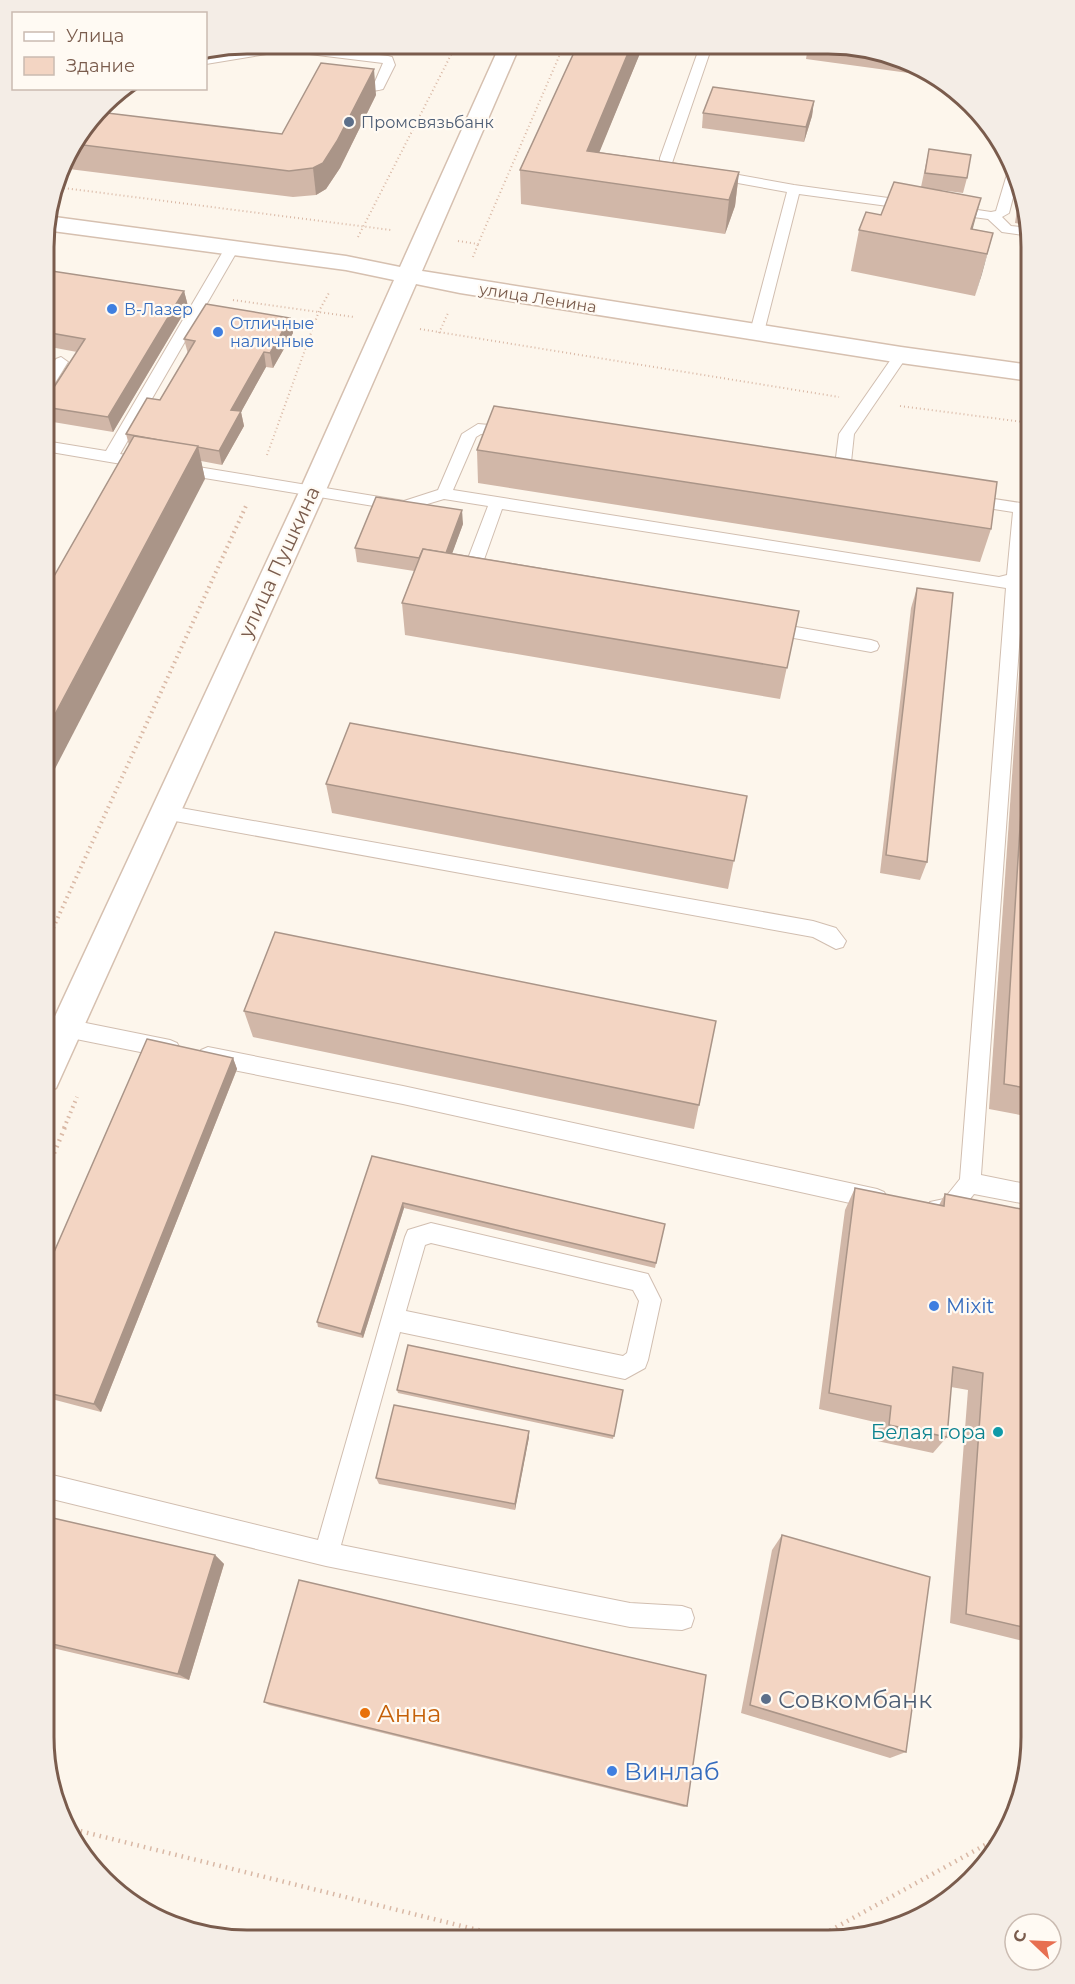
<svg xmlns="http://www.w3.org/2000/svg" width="1075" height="1984" font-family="Montserrat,sans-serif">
<rect width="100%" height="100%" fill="#fdf6ec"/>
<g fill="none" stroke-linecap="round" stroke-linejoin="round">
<defs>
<g id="service">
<path d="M281,44L388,56L392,57L395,65L383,89C372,92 352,93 343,85L349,81L374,84L383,63L285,51L206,64V56Z"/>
<polygon points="700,46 712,46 672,163 794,185 910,201 917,205 910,209 799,194 764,332 757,336 750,332 787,192 666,170 660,166 660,158"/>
<polygon points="1011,168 1018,178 1009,213 1002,217 1011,226 1028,228 1030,236 1002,232 988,219 951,214 944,210 951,206 991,212 996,211 1008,171"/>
<polygon points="232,244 239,248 120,454 150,459 153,463 150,467 145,468 45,451 45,441 106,451 225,248"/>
<polygon points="901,350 908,355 854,434 849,481 846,485 836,485 833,481 839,434 896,352"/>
<polygon points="61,357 68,362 50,391 45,393 45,376 56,359"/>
<path d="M478,424L512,427L520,432L512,437L481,434L476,437L453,490L999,577L1007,575L1013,512L968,505L962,504L960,500L962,496L968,495L1027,504L1029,508L981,1175L1031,1185V1205L974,1194C962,1209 952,1224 930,1216L927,1209L930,1202L944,1199L960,1179L1006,588L502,509L481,568L490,578L488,582C477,585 469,578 464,569L488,506L444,499L404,511L180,474L172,469L180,464L404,501L438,490L462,434Z"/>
<polygon points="767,622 871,640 877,642 879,646 877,650 871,652 761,632 759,628 761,624"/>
<polygon points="164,805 813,921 836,928 846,941 843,947 836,949 813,937 164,819 158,817 155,812 158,807"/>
<polygon points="66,1019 170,1040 177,1043 180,1049 177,1055 170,1058 66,1037 59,1034 56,1028 59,1022"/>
<polygon points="208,1047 403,1086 877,1189 884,1192 888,1199 884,1206 877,1209 403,1104 208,1065 201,1062 198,1056 201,1050"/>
<path d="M431,1223L648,1274L661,1300L648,1360L645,1368L625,1379L400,1332L341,1545L630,1603L682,1606L691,1609L694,1618L691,1627L682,1630L630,1627L326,1566L44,1497V1473L318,1540L405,1237L408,1230ZM431,1243L633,1290L639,1301L627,1353L623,1356L406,1311L425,1245Z"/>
</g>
<polygon id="secondary" points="500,45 520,45 422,271 901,347 1031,365 1031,381 901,363 460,293 416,284 326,490 61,1077 56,1088 44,1092 44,1040 300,490 394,280 346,270 45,230 47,216 346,256 400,267"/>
</defs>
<use href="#service" stroke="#d1beb0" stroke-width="2"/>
<use href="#secondary" stroke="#d6c0b0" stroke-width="3"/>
<g stroke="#d9b8a5" stroke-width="2" stroke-dasharray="1 3" stroke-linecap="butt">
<polyline points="56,187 391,230"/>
<polyline points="358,237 456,45"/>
<polyline points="458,241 478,244 564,45"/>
<polyline points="473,257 478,244"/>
<polyline points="233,300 354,317"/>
<polyline points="420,329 839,397"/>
<polyline points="439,333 448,313"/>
<polyline points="900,406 1031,423"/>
<polyline points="267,455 319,311 330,291"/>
</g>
<g stroke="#d9b8a5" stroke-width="4" stroke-dasharray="1.5 4" stroke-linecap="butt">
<polyline points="44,948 246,506"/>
<polyline points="64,1128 77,1097"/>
</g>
<g stroke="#d9b8a5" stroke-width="4.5" stroke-dasharray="1.5 5" stroke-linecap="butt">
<polyline points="44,1177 65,1127"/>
<polyline points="68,1828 518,1940"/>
<polyline points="813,1940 1005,1834"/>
</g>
<use href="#service" fill="#fff" fill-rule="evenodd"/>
<use href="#secondary" fill="#fff" fill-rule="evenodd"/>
</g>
<g fill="#d1b7a8">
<polygon points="643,46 599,152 739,172 735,206 725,234 521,204 520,170"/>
<polygon points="808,47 867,47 916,71 916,74 806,59"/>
<polygon points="376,95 340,168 326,189 316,195 293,197 61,168 65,157 99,112 282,134"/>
<polygon points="814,101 812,116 804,142 702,128 703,113"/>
<polygon points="929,149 967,178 963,193 940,190 973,229 993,233 975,296 851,271 859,230 921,187"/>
<polygon points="1021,182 1028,225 1015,223"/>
<polygon points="45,270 184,291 188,306 113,432 47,421 45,416 45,401 77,352 45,346"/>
<polygon points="290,318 293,333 273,368 266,367 241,412 244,426 222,465 201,461 205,479 129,445 126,434 160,400 188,354 184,339"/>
<polygon points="477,450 991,529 980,562 478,483"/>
<polygon points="1031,513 1031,1117 989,1109 1030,516"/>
<polygon points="463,524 452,553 799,611 780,699 405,635 402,603 414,571 357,562 355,548"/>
<polygon points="917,588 927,862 920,880 880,873 911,608"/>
<polygon points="326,784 747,796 728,889 332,813"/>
<polygon points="244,1011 716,1021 694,1129 253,1037"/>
<polygon points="233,1058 237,1069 101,1412 44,1397 44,1275"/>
<polygon points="372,1156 665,1224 655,1268 404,1208 363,1338 318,1327 317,1322"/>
<polygon points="855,1188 939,1205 945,1194 1031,1211 1031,1643 950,1623 968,1390 951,1387 947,1437 933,1453 877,1441 879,1423 819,1409 845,1210"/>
<polygon points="397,1390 623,1390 613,1439 398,1393"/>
<polygon points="529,1437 515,1510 379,1484 376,1478"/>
<polygon points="44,1516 215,1555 224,1564 189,1680 44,1646"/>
<polygon points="782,1535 906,1752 890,1758 741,1713 772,1550"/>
<polygon points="264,1702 687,1806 684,1807 269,1705"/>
</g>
<g fill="#aa9588">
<polygon points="631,46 643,46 588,180 587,151"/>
<polygon points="374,69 376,95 340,168 326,189 316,195 313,168"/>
<polygon points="814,101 812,116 804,142 806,127"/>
<polygon points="739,172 735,206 725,234 729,200"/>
<polygon points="981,198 970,239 971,229"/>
<polygon points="993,233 982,274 975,296"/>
<polygon points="184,291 188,306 113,432 108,417"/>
<polygon points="290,318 293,333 273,368 270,353"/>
<polygon points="264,352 266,367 241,412 244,426 222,465 219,451 231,410"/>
<polygon points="198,446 205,479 45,788 45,733"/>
<polygon points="462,510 463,524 444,576 443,562"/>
<polygon points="233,1058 237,1069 101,1412 94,1404"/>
<polygon points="403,1203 404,1208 363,1338 361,1334"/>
<polygon points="529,1431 529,1437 515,1510 515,1504"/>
<polygon points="215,1555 224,1564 189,1680 178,1674"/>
</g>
<g fill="#f3d5c3" stroke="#aa9588" stroke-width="1.5">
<polygon points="577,46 631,46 587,151 739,172 729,200 520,170"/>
<polygon points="827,47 867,47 882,54"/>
<polygon points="321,63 374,69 337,141 323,163 313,168 289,171 75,144 99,112 282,134"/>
<polygon points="713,87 814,101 806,127 703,113"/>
<polygon points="929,149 971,155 967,178 925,173"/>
<polygon points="894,182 981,198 971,229 993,233 987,254 859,230 866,212 881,215"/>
<polygon points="1022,189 1025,209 1019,208"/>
<polygon points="45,270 184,291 108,417 45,407 45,401 85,339 45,332"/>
<polygon points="206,304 290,318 270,353 264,352 231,410 241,411 219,451 126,434 147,398 160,400 195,341 184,339"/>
<polygon points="494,406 997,482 991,529 477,450"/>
<polygon points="134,436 198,446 45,733 45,592"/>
<polygon points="376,497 462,510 446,553 423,549 419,558 355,548"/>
<polygon points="423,549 799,611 787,668 402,603"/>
<polygon points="917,588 953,593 927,862 886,855"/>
<polygon points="1031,651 1031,1089 1004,1084"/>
<polygon points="350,723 747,796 734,861 326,784"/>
<polygon points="275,932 716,1021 699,1105 244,1011"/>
<polygon points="147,1039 233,1058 94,1404 44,1392 44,1275"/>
<polygon points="372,1156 665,1224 656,1263 403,1203 361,1334 317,1322"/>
<polygon points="855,1188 944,1206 945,1194 1031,1211 1031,1629 966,1614 983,1373 953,1367 947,1437 889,1425 891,1406 829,1393"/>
<polygon points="408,1345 623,1390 614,1436 397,1390"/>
<polygon points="394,1405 529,1431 515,1504 376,1478"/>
<polygon points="44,1516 215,1555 178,1674 44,1642"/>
<polygon points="782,1535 930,1577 906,1752 750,1705"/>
<polygon points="299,1580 706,1675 687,1806 264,1702"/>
</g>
<g fill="#5c6f8a" stroke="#fffaf3" stroke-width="2">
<circle cx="349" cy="122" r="6"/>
<circle cx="766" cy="1699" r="6"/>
</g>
<g fill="#3f7fe0" stroke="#fffaf3" stroke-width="2">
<circle cx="112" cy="309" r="6"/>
<circle cx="218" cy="332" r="6"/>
<circle cx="934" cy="1306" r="6"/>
<circle cx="612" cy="1771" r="6"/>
</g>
<circle fill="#0f9aa8" stroke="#fffaf3" stroke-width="2" cx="998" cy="1432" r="6"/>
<circle fill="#e8710a" stroke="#fffaf3" stroke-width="2" cx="365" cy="1713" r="6"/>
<g text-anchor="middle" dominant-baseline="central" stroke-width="4.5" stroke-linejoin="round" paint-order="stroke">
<g font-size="16" fill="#4e5e75" stroke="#fffaf3" text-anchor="start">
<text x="361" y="122">Промсвязьбанк</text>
</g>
<g font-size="16" fill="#7a5c4d" stroke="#fffaf3">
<text transform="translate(538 298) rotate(9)">улица Ленина</text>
</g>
<g font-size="16" fill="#366cbe" stroke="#fffaf3" text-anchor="start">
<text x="124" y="309">В-Лазер</text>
<text x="230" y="323">Отличные<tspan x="230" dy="18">наличные</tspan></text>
</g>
<g font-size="20" fill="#7a5c4d" stroke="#fffaf3">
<text transform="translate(279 562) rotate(-65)">улица Пушкина</text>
</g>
<g font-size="20" fill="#366cbe" stroke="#fffaf3" text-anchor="start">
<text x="946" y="1306">Mixit</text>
</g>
<g font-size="20" fill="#0d838f" stroke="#fffaf3" text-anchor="end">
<text x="986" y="1432">Белая гора</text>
</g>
<g font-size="24" fill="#4e5e75" stroke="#fffaf3" text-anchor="start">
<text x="778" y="1699">Совкомбанк</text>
</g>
<g font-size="24" fill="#c56008" stroke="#fffaf3" text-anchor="start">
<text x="377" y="1713">Анна</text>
</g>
<g font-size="24" fill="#366cbe" stroke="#fffaf3" text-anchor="start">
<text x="624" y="1771">Винлаб</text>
</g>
</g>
<path d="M0 0H1075V1984H0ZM247 54H828A193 193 0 0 1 1021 247V1737A193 193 0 0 1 828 1930H247A193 193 0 0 1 54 1737V247A193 193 0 0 1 247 54Z" fill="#f4ede6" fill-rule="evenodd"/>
<path fill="none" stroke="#7a5c4d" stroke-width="3" d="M247 54H828A193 193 0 0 1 1021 247V1737A193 193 0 0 1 828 1930H247A193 193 0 0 1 54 1737V247A193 193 0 0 1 247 54Z"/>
<rect x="12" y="12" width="195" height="78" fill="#fffaf3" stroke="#cabbb1" stroke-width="1.5"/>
<rect x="24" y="32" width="30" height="9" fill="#ffffff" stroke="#cabbb1" stroke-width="1.5"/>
<text x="66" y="42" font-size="18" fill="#7a5c4d">Улица</text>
<rect x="24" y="57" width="30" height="18" fill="#f3d5c3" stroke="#cabbb1" stroke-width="1.5"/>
<text x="66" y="72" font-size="18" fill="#7a5c4d">Здание</text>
<g transform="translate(1033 1942) rotate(293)"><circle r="28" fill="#fffaf3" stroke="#cabbb1" stroke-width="1.5"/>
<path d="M0-4.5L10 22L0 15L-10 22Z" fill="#e76f51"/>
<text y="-9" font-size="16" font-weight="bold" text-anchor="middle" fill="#7a5c4d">С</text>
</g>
</svg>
